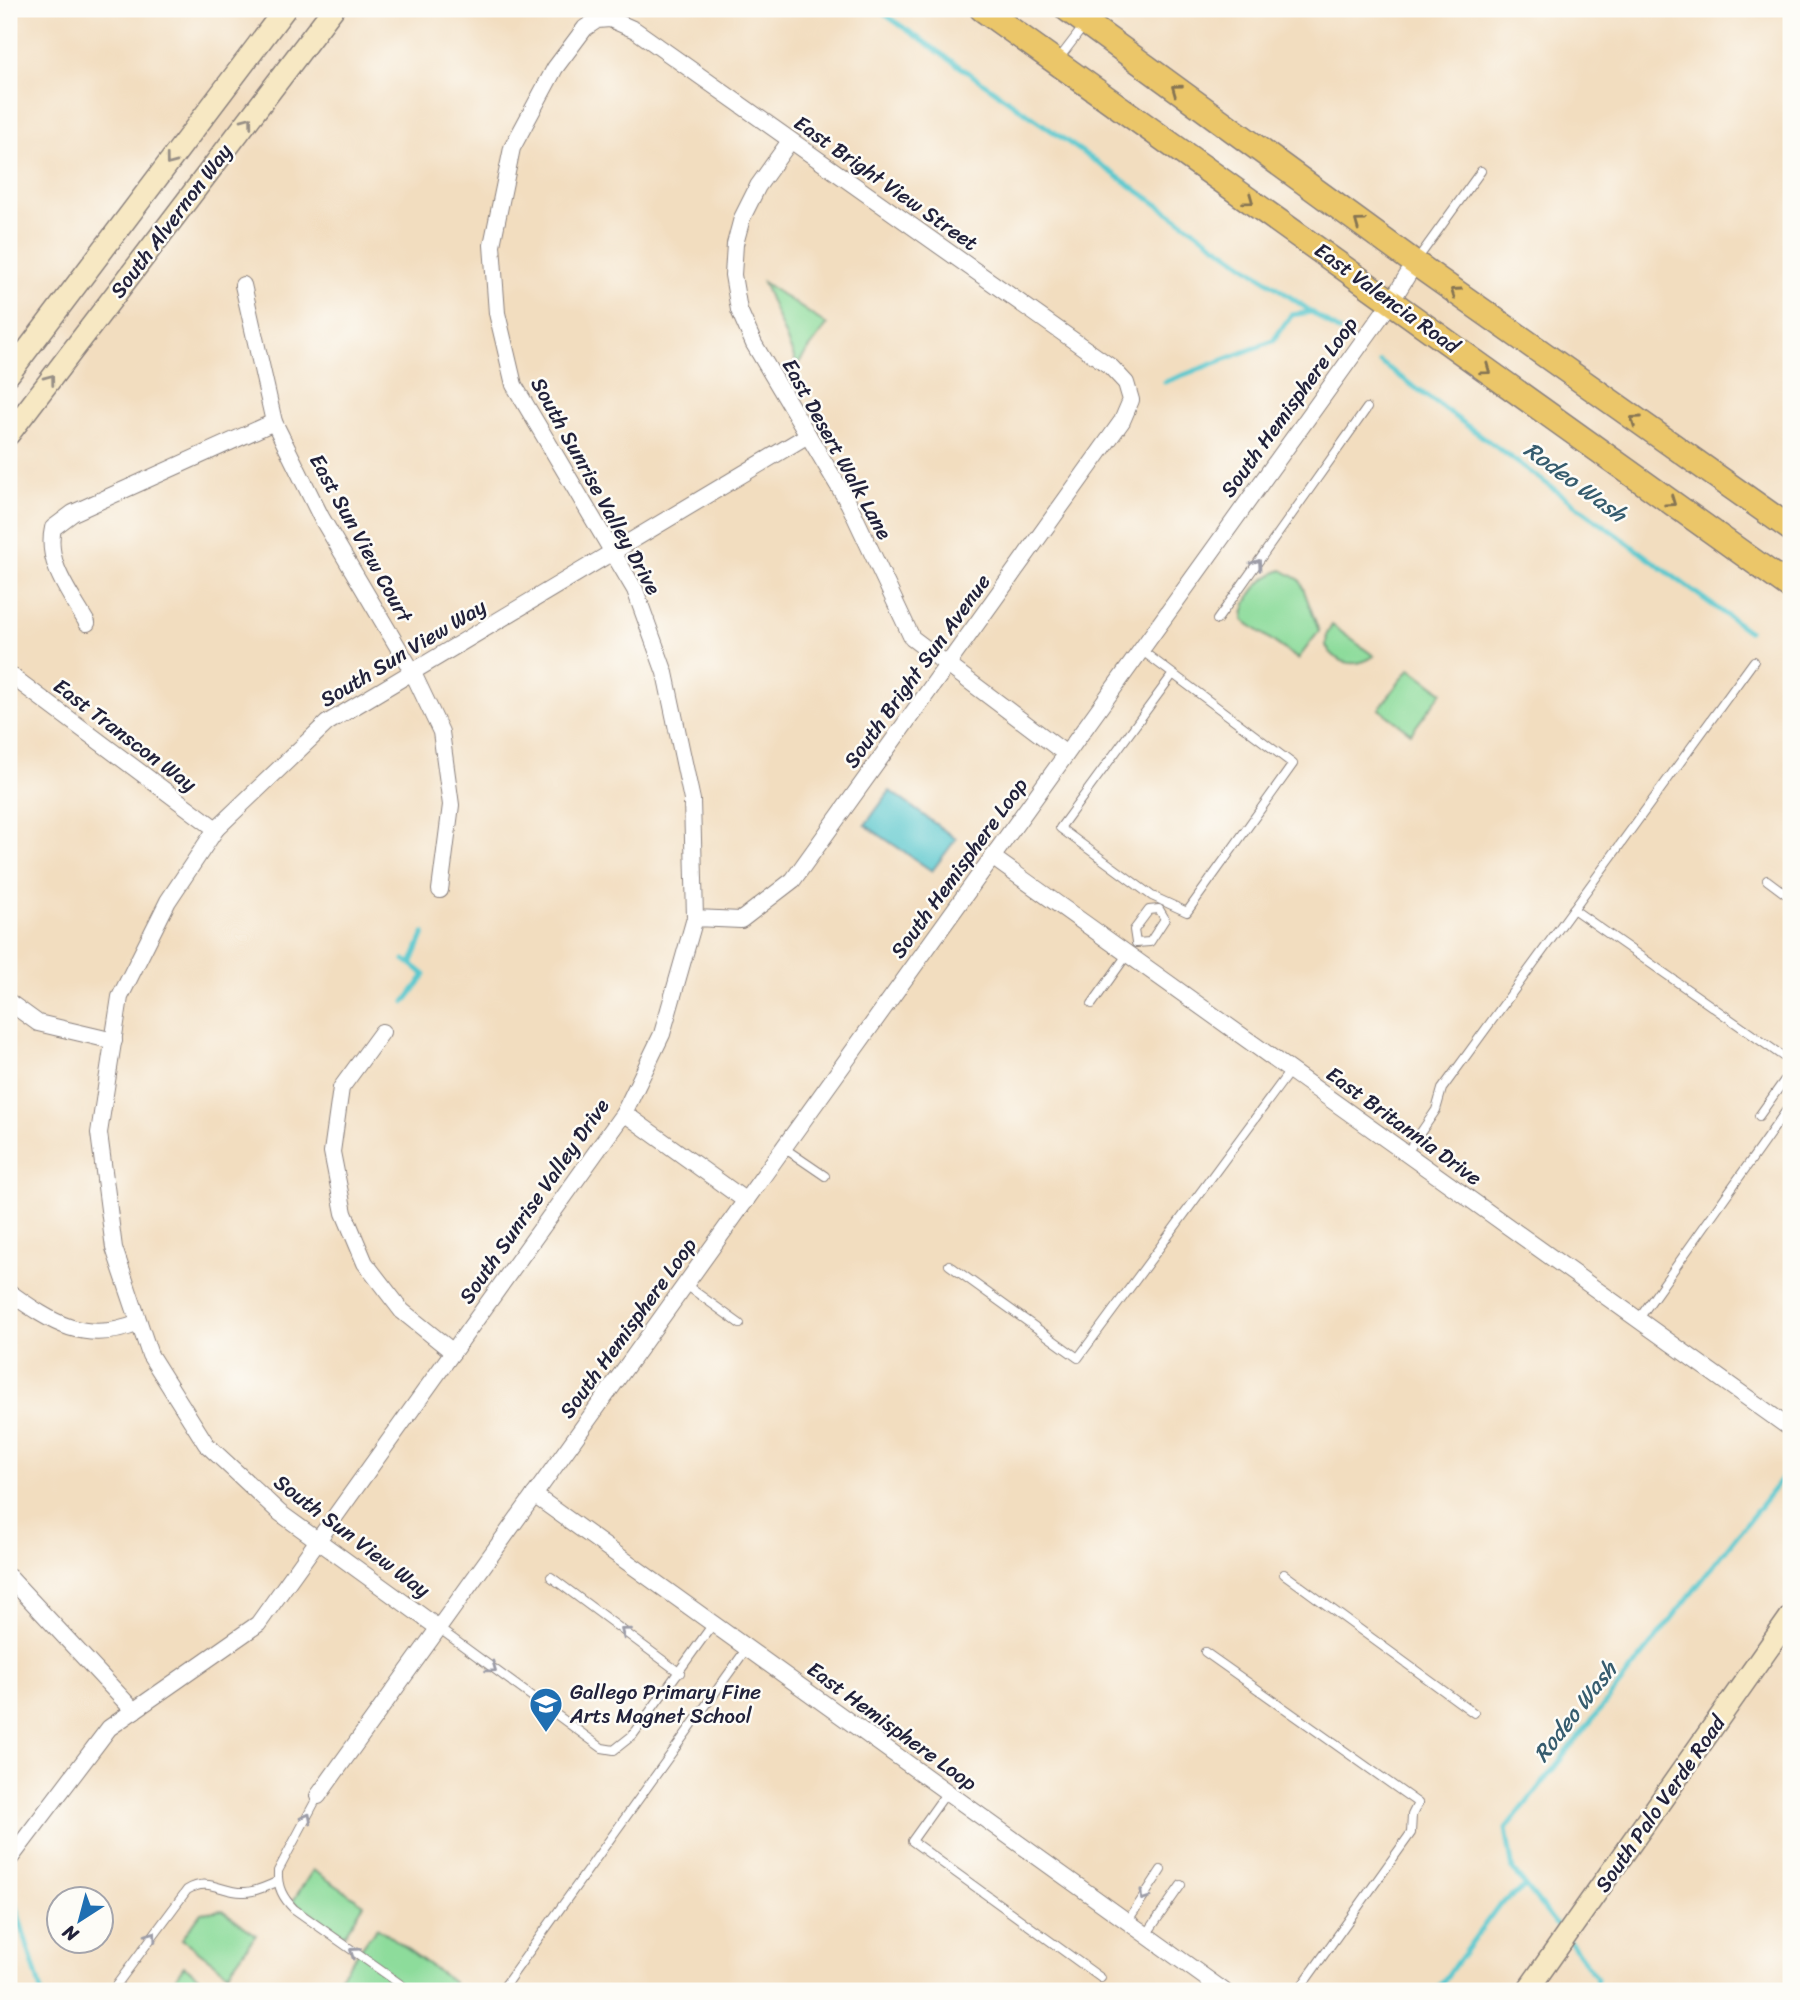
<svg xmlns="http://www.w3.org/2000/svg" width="1800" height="2000" font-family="Sriracha,sans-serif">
<rect width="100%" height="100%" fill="#fdfcf7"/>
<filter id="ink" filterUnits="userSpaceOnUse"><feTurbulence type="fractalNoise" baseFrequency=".0143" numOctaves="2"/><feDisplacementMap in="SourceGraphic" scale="14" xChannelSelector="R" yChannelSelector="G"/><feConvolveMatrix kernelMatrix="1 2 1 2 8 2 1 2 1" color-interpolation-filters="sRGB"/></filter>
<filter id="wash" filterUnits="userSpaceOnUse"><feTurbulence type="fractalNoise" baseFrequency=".00686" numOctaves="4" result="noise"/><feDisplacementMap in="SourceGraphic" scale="28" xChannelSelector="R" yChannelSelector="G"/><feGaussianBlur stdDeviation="1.57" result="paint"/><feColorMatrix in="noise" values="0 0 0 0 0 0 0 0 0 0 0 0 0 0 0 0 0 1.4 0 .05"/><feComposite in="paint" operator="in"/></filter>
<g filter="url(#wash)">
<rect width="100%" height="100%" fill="#f2ddbf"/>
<g fill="#8ddc9b" stroke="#587f6b" stroke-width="2">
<polygon points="763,282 827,325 797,365"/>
<path d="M1282,570L1300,580L1319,631L1298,659L1243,620C1243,597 1261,577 1282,570Z"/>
<path d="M1332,625L1374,656C1357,668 1337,665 1326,646L1327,634Z"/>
<polygon points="1410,668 1442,692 1411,733 1379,709"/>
<polygon points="313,1870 364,1904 344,1935 293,1901"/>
<polygon points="222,1910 256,1935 228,1973 182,1939 201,1913"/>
<polygon points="377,1927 454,1983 448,1991 347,1991 335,1983"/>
<polygon points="184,1966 219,1991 166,1991"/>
</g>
<polygon fill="#5bc8ce" stroke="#3e7584" stroke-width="2" points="890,791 956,839 932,871 865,825"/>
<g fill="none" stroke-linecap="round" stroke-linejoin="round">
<g stroke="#5bc8ce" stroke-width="5">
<polyline points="877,9 1339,331"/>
<polyline points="1380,362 1748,631"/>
<polyline points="1165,382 1273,341 1291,315 1312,312"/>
<polyline points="1785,657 1791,661"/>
<polyline points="405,960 411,964 424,933"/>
<polyline points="405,1002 425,975 411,964"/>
<polyline points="15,1904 41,1991"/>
<polyline points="1562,1932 1513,1870 1506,1829 1791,1467"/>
<polyline points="1568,1939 1597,1978 1595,1991"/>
<polyline points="1436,1991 1499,1905 1526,1887"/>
</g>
</g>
</g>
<g filter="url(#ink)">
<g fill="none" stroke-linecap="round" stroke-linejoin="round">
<defs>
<g id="service">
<polyline points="1058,60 1097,9"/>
<polyline points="1416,261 1481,171"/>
<polyline points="1217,620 1367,408"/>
<polyline points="1141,650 1173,674 1060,828 1152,896 1187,912 1293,764 1173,674"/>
<polyline points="1767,880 1791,898"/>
<polygon points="1159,909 1165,919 1150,942 1136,943 1134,930 1149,910"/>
<polyline points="1573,909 1791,1062"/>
<polyline points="1092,1004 1129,952"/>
<polyline points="1759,1116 1791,1071"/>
<polyline points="784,1148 825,1176"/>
<polyline points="1406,1154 1436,1110 1442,1089 1754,661"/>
<polyline points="949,1265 1078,1358 1290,1071"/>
<polyline points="686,1285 740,1324"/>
<polyline points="1638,1320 1791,1104"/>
<polyline points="1284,1574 1474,1713"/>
<polyline points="551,1577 680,1673"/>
<polyline points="437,1627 602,1748 614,1750 633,1735 713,1624"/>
<polyline points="1205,1652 1418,1803 1412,1815 1411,1833 1298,1991"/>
<polyline points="947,1792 912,1841 1101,1978"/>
<path d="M318,1796L278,1871C277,1887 283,1898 294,1909L410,1991"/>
<polyline points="1127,1922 1161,1870"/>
<polyline points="1146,1935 1181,1885"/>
<path d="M112,1991L187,1890C210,1876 223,1894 245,1892C256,1892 267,1886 277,1882"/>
<polyline points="501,1991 747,1648"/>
</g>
<g id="minor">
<polyline points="790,141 758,186 742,218 735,244 733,275 739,310 754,344 849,504 912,638 1066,754"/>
<polyline points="243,285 274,422 321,517 412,671 441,732 451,805 440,890"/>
<path d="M87,623C70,593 45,563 53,528L73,513L274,422"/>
<polyline points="9,674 216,829"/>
<polyline points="992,857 1791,1429"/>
<polyline points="9,1002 38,1023 114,1041"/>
<polyline points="382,1032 341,1088 332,1152 344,1213 365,1263 402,1311 453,1352"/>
<polyline points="624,1113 746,1201"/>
<path d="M9,1292C52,1323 85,1345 139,1323"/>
<polyline points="534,1495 1224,1991"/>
<polyline points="9,1577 134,1711"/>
<polyline points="437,1627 280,1513 206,1444 150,1355 114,1248 99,1133 120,997 168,901 216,829 327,723 808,435"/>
<polyline points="318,1796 1391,302 1415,263"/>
<polyline points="9,1860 109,1728 258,1624 624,1113 662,1034 695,918 692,800 665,673 635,590 514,385 497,313 492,245 512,148 555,68 585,28 597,20 610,19 635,30 1111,367 1126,383 1131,400 1122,421 793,880 741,920 695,918"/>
</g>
<g id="secondary">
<polyline points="9,374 285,9"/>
<polyline points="9,434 333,9"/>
<polyline points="1527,1991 1791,1616"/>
</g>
<g id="primary">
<polyline points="982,9 1791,588"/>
<polyline points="1067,9 1415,263 1791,529"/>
</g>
</defs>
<use href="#service" stroke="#8a807d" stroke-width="10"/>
<use href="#minor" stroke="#8a807d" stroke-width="18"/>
<use href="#secondary" stroke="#8a807d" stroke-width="24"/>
<use href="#primary" stroke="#8a807d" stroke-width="27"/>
<use href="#service" stroke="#fff" stroke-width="8"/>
<use href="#minor" stroke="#fff" stroke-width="16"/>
<use href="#secondary" stroke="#f7e8c3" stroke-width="21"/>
<use href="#primary" stroke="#ebc669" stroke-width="24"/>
</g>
<defs><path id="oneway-chevron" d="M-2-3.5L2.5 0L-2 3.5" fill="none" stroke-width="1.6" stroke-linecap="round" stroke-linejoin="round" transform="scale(1.75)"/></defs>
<g stroke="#867452">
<use href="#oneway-chevron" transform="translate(1176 89) rotate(-144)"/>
<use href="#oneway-chevron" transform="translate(1249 200) rotate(36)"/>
<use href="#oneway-chevron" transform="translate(1359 223) rotate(-144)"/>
<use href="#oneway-chevron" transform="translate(1455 292) rotate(-145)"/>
<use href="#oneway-chevron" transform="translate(1486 370) rotate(36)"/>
<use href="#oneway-chevron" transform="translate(1635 420) rotate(-145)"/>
<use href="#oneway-chevron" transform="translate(1671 502) rotate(35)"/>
</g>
<g stroke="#978f86">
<use href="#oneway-chevron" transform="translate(248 121) rotate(-53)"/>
<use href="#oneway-chevron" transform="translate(170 161) rotate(127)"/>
<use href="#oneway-chevron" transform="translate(50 379) rotate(-53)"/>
</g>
<g stroke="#9c9ca7">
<use href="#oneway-chevron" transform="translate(1257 564) rotate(-55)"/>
<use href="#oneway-chevron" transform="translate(625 1632) rotate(-143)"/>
<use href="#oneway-chevron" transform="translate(492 1668) rotate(36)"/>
<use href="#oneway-chevron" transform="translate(307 1818) rotate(-62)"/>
<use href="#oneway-chevron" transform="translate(1144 1896) rotate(124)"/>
<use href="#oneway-chevron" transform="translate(152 1936) rotate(-54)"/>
<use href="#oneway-chevron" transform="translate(354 1952) rotate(-145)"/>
</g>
</g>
<defs>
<symbol id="school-pin" viewBox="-11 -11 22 30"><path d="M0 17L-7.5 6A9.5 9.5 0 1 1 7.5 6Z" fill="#1f6fb2" stroke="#fdfcf7"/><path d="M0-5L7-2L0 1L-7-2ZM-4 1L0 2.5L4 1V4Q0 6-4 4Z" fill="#fff"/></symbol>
</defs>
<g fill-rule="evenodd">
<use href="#school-pin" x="527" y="1685" width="38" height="52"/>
</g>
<g text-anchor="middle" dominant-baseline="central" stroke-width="5" stroke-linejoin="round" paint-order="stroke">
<g font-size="21" fill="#22223b" stroke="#fdfcf7">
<text transform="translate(886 183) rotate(35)">East Bright View Street</text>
<text transform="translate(171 221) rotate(-53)">South Alvernon Way</text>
<text transform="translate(1387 298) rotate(36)">East Valencia Road</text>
<text transform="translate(1289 407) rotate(-54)">South Hemisphere Loop</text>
<text transform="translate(837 449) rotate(61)">East Desert Walk Lane</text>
<text transform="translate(596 486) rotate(61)">South Sunrise Valley Drive</text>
<text transform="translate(361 538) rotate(61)">East Sun View Court</text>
<text transform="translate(403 653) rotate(-31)">South Sun View Way</text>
<text transform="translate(917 671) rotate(-54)">South Bright Sun Avenue</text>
<text transform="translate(125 735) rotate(37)">East Transcon Way</text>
<text transform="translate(959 868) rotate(-54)">South Hemisphere Loop</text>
<text transform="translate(1404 1126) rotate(36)">East Britannia Drive</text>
<text transform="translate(534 1201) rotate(-55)">South Sunrise Valley Drive</text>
<text transform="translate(628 1328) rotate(-54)">South Hemisphere Loop</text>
<text transform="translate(352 1536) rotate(37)">South Sun View Way</text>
<text transform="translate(892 1726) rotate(36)">East Hemisphere Loop</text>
<text transform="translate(1660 1804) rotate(-55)">South Palo Verde Road</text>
</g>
<g font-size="21" fill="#22223b" stroke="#fdfcf7" text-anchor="start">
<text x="570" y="1692">Gallego Primary Fine<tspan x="570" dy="24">Arts Magnet School</tspan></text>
</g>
<g font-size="23" font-style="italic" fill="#365c6e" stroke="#fdfcf7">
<text transform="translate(1575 482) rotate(36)">Rodeo Wash</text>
<text transform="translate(1575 1712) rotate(-52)">Rodeo Wash</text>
</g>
</g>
<rect width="1800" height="2000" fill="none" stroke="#fdfcf7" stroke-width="35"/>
<g transform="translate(80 1920) rotate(216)"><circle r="33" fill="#fdfcf7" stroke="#a5a5ac" stroke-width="2"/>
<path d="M0-5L12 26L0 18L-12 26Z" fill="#1f6fb2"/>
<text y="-10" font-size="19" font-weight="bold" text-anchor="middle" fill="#22223b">N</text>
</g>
</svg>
